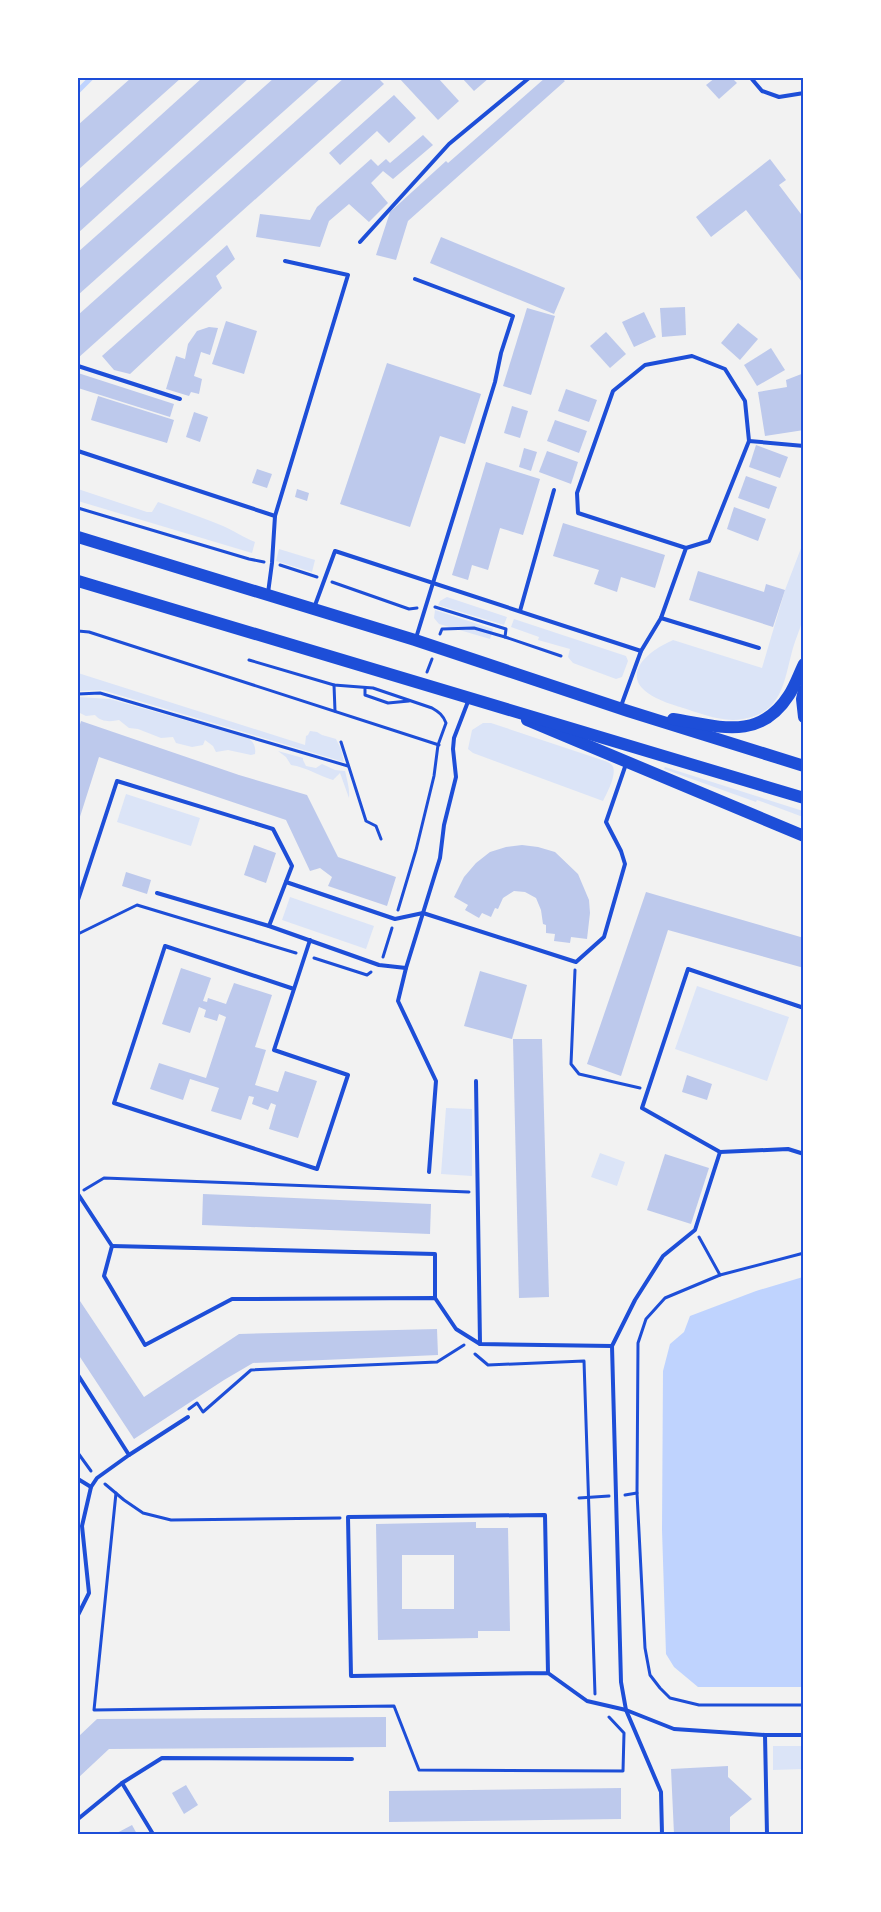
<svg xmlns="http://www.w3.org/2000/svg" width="881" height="1912" font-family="Lato,sans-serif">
<rect width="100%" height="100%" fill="#f2f2f2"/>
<g fill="#dbe4f7">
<path d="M78,489L147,512H152L158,502C180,510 202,517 223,526C235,531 242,537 255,542L252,553L78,501Z"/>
<path d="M803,543C803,567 806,592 803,615C802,626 796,637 793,648C784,680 783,713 743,719C722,723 700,713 680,707C667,703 641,695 637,679C634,660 660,646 673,640L762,668L785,590Z"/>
<polygon points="279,549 315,560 312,572 276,561"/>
<polygon points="447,597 507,617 504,625 438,605 440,601"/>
<polygon points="435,610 493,629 490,639 439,624 434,618"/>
<polygon points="514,619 626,656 628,661 622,677 616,679 573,663 568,657 570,649 538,640 539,637 511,627"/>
<polygon points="78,673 305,745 306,736 308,735 310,731 317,732 322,735 336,739 341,749 344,762 102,690 78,691"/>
<path d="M78,697L110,699L248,738C254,742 256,747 255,754L251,755L228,750L216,752L213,746L205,740L203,745L192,747L176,743L173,737L161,738L138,729L129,728L119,720C110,722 101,722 95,715L86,716L78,712Z"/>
<path d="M483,723H491L605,761C607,762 610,763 612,765C618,773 607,793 603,801L473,753L468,749L472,730Z"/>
<path d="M278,751L303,758V760L306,766L316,768L322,764L335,770L345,771C347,780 350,789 349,798L340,773L333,780C319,776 306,767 291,765L286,757Z"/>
<polygon points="665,767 803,811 803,817 757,800 756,802 664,769"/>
<polygon points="126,794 200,818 191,846 117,822"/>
<polygon points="290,897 374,926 366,949 282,920"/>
<polygon points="697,986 789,1017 767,1081 675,1049"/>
<polygon points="446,1108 472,1109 472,1176 441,1174"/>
<polygon points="600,1153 625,1162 617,1186 591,1177"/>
<polygon points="773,1746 803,1746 803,1769 773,1770"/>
</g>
<polygon fill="#bfd3fe" points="803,1277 803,1687 698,1687 674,1667 666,1654 662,1530 663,1371 670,1344 684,1332 690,1316 756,1291"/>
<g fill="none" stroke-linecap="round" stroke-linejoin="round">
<polyline stroke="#bfd3fe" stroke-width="5" points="78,91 91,78"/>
</g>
<g fill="#bdc9ec" fill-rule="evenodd">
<polygon points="131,78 181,78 78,170 78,125"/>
<polygon points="202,78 249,78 78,233 78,190"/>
<polygon points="274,78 321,78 78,295 78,252"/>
<polygon points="344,78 378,78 384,84 78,358 78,315"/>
<polygon points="399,78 438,78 459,101 438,120"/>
<polygon points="462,78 489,78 474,91"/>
<polygon points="545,78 561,78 565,81 408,221 396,260 376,255 390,212 446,161 448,163"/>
<polygon points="715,78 732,78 737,83 719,99 706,85"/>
<polygon points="394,95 416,118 389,143 377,131 340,165 329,153"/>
<polygon points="423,135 433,145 393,179 383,171 371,183 388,203 369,222 349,204 329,221 320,247 256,237 260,214 310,220 317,207 371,159 378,166 386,159 390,163"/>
<polygon points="770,159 786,180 779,185 804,218 804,281 802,282 746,210 711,237 696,217"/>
<polygon points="441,237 565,288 554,314 430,263"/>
<polygon points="227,245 235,259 216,276 222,288 130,374 114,370 102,356"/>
<polygon points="685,307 686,335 662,337 660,308"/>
<polygon points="527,308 555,316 531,395 503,386"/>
<polygon points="644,312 656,337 634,347 622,322"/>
<polygon points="226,321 257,331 244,374 212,364"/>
<polygon points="738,323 758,339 740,360 721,343"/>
<polygon points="209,327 218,328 210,355 201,352 194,376 202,379 199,394 191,392 189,396 166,389 176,356 185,359 188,344 197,331"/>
<polygon points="606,332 626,354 610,368 590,346"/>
<polygon points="771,348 785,370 757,386 744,365"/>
<polygon points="387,363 481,394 465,444 440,436 410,527 340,504"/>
<polygon points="78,373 174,404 170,417 78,388"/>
<polygon points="804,373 804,430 765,436 758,392 787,387 786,380"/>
<polygon points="566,389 597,400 589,422 558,411"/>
<polygon points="98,396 174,420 167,443 91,420"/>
<polygon points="512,406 528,411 520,438 504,433"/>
<polygon points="194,412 208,417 200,442 186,437"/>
<polygon points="555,420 587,431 579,453 547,441"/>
<polygon points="756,445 788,457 780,478 749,467"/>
<polygon points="524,448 537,452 531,471 519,467"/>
<polygon points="547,451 578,462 571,484 539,472"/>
<polygon points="486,462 540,479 523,535 500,528 488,570 472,565 468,580 452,575"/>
<polygon points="257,469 272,474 267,488 252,483"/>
<polygon points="746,476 777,487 769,509 738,498"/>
<polygon points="297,489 309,493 307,501 295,497"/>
<polygon points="734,507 766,519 758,541 727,529"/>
<polygon points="563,523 665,555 655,588 621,577 617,592 594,584 599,570 553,556"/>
<polygon points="698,571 764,592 766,584 785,590 773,627 689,600"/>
<polygon points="81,721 239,775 307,795 338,857 396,877 387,906 328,886 332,877 320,868 310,871 286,820 99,757 78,823 78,731"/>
<polygon points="254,845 276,853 266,883 244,875"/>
<polygon points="522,845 538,847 555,852 578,874 589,900 590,913 587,939 571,937 570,943 554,941 555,934 546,933 546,925 543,924 541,910 536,898 525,892 514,891 503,898 498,909 495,908 491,917 482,913 479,918 465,910 468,905 454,897 464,877 476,863 490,852 506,847"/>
<polygon points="126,872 151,880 147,894 122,886"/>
<polygon points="646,892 804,938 804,968 668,930 621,1076 587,1064"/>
<polygon points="181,968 211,978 203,1001 207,1002 208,998 226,1004 234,983 272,995 255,1047 266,1050 255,1085 278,1092 285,1071 317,1081 298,1138 269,1129 276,1105 271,1103 268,1110 252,1104 254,1097 249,1096 241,1120 211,1111 219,1088 190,1079 183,1100 150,1089 159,1063 206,1078 226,1017 219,1014 217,1021 204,1017 206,1010 199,1007 190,1033 162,1024"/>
<polygon points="480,971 527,985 512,1039 464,1026"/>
<polygon points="513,1039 542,1039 549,1297 519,1298"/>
<polygon points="687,1075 712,1084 707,1100 682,1092"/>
<polygon points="665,1154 709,1168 691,1224 647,1210"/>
<polygon points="203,1194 431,1204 430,1234 202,1225"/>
<polygon points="78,1298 144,1397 239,1334 437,1329 438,1355 253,1363 224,1380 134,1439 78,1354"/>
<path d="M476,1522V1528H508L510,1631H478V1638L378,1640L376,1524ZM402,1555H454V1609H402Z"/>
<polygon points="386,1717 386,1747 109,1749 78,1778 78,1737 97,1719"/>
<polygon points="728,1766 728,1777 752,1799 730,1817 730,1833 737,1832 737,1834 674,1834 671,1769"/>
<polygon points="186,1785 198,1805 184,1814 172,1793"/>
<polygon points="621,1788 621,1819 389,1822 389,1791"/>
<polygon points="132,1825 137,1834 115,1834"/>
</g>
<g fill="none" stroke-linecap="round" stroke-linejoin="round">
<g stroke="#1d4ed8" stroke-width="3">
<polyline points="78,508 249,559 264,562"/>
<polyline points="280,565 317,577"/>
<polyline points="332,582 409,609 417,608"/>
<polyline points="435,607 506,629 505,637 561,656"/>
<polyline points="78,631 89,632 439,745"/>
<polyline points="440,634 442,629 474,628 505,637"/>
<path d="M249,660L334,685L373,688L432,708C439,712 443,715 446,723L438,745L434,776L416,850L398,910"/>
<polyline points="427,672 432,659"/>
<polyline points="334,685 335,711"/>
<polyline points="365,689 365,695 388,703 409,701"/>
<polyline points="78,694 100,693 348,766"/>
<polyline points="341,742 366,821 376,826 381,839"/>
<polyline points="78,934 137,905 296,953"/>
<polyline points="383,957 392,928"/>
<polyline points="314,958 367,975 371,972"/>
<polyline points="575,970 571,1064 579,1074 640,1088"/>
<polyline points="84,1190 104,1178 469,1192"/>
<polyline points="699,1237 720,1275"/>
<polyline points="804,1253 720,1275 665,1298 646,1319 638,1343 637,1493 645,1648 650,1675 660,1688 670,1698 699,1705 804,1705"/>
<polyline points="475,1354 488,1365 584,1361 595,1694"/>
<polyline points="189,1409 197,1403 203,1412 251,1370 437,1362 464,1345"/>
<polyline points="78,1453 91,1471"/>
<polyline points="105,1484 124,1500 143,1513 171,1520 340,1518"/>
<polyline points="116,1493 94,1710 394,1706 419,1770 623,1771 624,1733 609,1717"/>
<polyline points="625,1495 637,1493"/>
<polyline points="579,1498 609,1496"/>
</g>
<g stroke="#1d4ed8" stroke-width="4">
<polyline points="751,78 762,91 779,97 804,93"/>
<polyline points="360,242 449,144 529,78"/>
<polyline points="415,279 513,316 501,353 495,382 416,638"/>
<polyline points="78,366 180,399"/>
<polyline points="749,441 804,446"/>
<polyline points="78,451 275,516"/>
<polyline points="268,593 272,563 275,516 348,275 285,261"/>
<polyline points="314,608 335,551 641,651"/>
<polyline points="520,611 554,490"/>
<polyline points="661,618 759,648"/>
<polyline points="621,706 641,651 661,618 686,548 578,513 577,493 613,391 645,365 692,356 725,369 745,401 749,441 709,541 686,548"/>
<polyline points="286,882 395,919 423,913 576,962 604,937 625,864 621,851 606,822 626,764"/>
<polyline points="157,893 269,926"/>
<polyline points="78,900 117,781 273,829 292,866 269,926 379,965 406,968"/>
<polyline points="294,989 274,1050 348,1075 317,1169 114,1103 165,946 294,989 310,940"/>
<polyline points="804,1008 688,969 642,1108 720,1152 788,1149 804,1154"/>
<polyline points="476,1081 480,1344 612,1346"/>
<polyline points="429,1172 436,1081 398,1001 406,968 440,858 444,825 456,777 453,749 454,738 469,699"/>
<polyline points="78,1194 112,1246 104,1276 145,1345 232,1299 435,1298 456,1329 480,1344"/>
<polyline points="112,1246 435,1254 435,1298"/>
<polyline points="78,1375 129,1455 97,1478 91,1487 82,1526 89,1593 78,1615"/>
<polyline points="129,1455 188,1417"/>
<polyline points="78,1479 91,1487"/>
<polyline points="548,1673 545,1515 348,1517 351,1676 548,1673 587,1701 626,1710 674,1729 765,1735 804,1735"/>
<polyline points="765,1735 767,1834"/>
<polyline points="122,1783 153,1834"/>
<polyline points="78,1819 122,1783 162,1758 352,1759"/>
<polyline points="662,1834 661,1792 626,1710 621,1682 612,1346 635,1300 663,1256 695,1230 720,1152"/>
</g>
<polyline stroke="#1d4ed8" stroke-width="12" points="527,720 804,836"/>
<g stroke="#1d4ed8" stroke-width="12">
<polyline points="78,537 415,640 628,711 804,766"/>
<polyline points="78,581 804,798"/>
<polyline points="804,690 802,699 804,717"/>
<path d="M673,719C718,726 759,742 789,695C795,686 799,674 804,664"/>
</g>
</g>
<rect width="881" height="1912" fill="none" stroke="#ffffff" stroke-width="158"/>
<rect x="79" y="79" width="723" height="1754" fill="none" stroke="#1d4ed8" stroke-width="2"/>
</svg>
